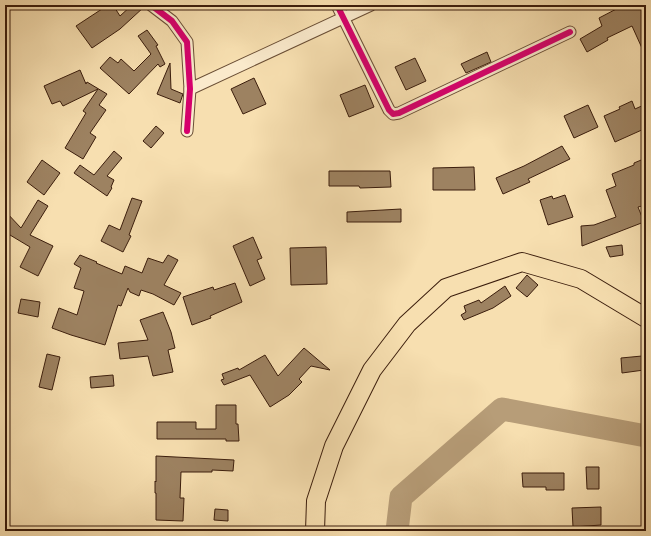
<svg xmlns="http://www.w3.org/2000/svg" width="651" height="536" font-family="'Libre Bodoni',serif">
<rect width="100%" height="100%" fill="#f7dfb0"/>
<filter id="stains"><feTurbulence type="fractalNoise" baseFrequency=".005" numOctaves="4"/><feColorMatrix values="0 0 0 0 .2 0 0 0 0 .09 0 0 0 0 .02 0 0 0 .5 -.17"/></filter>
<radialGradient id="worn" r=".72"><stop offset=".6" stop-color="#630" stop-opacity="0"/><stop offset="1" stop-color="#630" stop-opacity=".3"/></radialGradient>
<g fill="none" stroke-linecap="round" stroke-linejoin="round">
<polyline stroke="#b79d78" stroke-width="23" points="397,531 401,497 502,409 646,436"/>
</g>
<g fill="#9d8261" stroke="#3b1d0c">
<polygon points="108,5 113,5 120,16 132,5 144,5 144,7 120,29 92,48 76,26"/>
<polygon points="624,5 646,5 646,57 632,26 607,38 608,40 587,52 580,39 602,26 599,18"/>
<polygon points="147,30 158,45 156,46 165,64 160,67 158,64 129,94 100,68 110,57 118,63 121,59 134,71 151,54 138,36"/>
<polygon points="487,52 491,62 466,73 461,64"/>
<polygon points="415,58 426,81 406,90 395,67"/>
<polygon points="170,63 171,89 183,94 180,103 157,94"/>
<polygon points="80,70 86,84 87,82 107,94 99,105 106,110 90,133 96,137 83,159 65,148 86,113 83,111 98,89 63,106 60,101 52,104 44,86"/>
<polygon points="254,78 266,104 243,114 231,89"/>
<polygon points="365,85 374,107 349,117 340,95"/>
<polygon points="632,101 635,109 646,104 646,122 642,124 644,129 615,142 604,116 620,109 619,107"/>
<polygon points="588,105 598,127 574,138 564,116"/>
<polygon points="156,126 164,133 151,148 143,141"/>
<polygon points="562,146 570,159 528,179 530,182 503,194 496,178 524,166"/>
<polygon points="114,151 122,158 107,176 114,180 111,187 112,188 107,196 74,173 80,165 94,175"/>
<polygon points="646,158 646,205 638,207 644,222 582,246 581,226 594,225 616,217 606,190 616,186 612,174 634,165 634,163"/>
<polygon points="42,160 60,173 44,195 27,182"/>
<polygon points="474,167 475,190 433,190 433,168"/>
<polygon points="329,171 390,171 391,187 360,188 359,186 329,186"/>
<polygon points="565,195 573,217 548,225 540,200 552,196 553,199"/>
<polygon points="132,198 142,201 129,235 131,236 123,252 101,241 109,225 120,230"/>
<polygon points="38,200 48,206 30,235 53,246 38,276 20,267 30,247 5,232 5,211 21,228"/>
<polygon points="401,209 401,222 347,222 347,212"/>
<polygon points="253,237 262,258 257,260 265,279 250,286 233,246"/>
<polygon points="622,245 623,255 610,257 606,247"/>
<polygon points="326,247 327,284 291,285 290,248"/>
<polygon points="80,255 97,262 96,263 122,274 125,266 142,273 148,258 163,263 168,255 178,260 164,285 181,293 174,305 153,294 141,290 139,296 130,292 128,288 121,306 118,305 105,345 71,335 52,328 59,308 77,315 84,291 74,288 81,268 74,264"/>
<polygon points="527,275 538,285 527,297 516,288"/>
<polygon points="235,283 242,302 210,316 211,318 192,325 183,297 213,287 214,290"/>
<polygon points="505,286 511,296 493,308 464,320 461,315 466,312 464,306 479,300 481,303"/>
<polygon points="21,299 40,302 38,317 18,313"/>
<polygon points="163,312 171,332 175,348 168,350 173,372 153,376 148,356 120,359 118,343 148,340 140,320"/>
<polygon points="304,348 330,370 311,366 299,379 302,382 289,395 270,407 250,375 224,385 221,380 224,379 222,374 238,368 239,370 265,355 278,376"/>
<polygon points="47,354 60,357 52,390 39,387"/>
<polygon points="642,356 644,370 622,373 621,358"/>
<polygon points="113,375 114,386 91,388 90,377"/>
<polygon points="216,405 236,405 236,424 238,424 239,441 226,441 226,439 157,439 157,422 196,422 196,429 216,429"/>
<polygon points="156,456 234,460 233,471 212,470 212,472 181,472 180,498 184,498 183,521 156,520 156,493 155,493 155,481 156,482"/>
<polygon points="586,467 599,467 599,489 587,489"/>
<polygon points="522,473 564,473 564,490 546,490 546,487 523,487"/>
<polygon points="601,507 601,525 573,527 572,508"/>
<polygon points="215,509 228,510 228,521 214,520"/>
</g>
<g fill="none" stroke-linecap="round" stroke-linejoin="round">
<defs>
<g id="minor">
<polyline points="151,5 172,21 187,42 190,89 187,131"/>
<polyline points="337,5 389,110 393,114 399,113 570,32"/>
<polyline points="190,89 371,5"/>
</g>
<polyline id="trunk" points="315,531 316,501 334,446 372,370 407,324 446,288 522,262 581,279 646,318"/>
</defs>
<use href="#minor" stroke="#6a4e35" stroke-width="13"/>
<use href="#trunk" stroke="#3b1d0c" stroke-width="20"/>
<use href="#minor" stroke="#faeacc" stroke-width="11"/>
<use href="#trunk" stroke="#f7dfb0" stroke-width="18"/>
<defs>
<g id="cycleway">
<polyline points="151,5 172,21 187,42 190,89 187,131"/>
<polyline points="337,5 389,110 393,114 399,113 570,32"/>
</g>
</defs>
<use href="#cycleway" stroke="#faeacc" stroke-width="8"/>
<use href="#cycleway" stroke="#d6006c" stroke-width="6"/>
</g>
<rect width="651" height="536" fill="none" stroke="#f7dfb0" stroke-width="20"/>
<rect x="6" y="6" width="639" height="524" fill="none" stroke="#3b1d0c" stroke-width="2"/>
<rect x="10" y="10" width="631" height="516" fill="none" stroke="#3b1d0c"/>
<rect width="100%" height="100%" filter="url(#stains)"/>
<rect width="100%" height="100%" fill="url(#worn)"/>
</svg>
